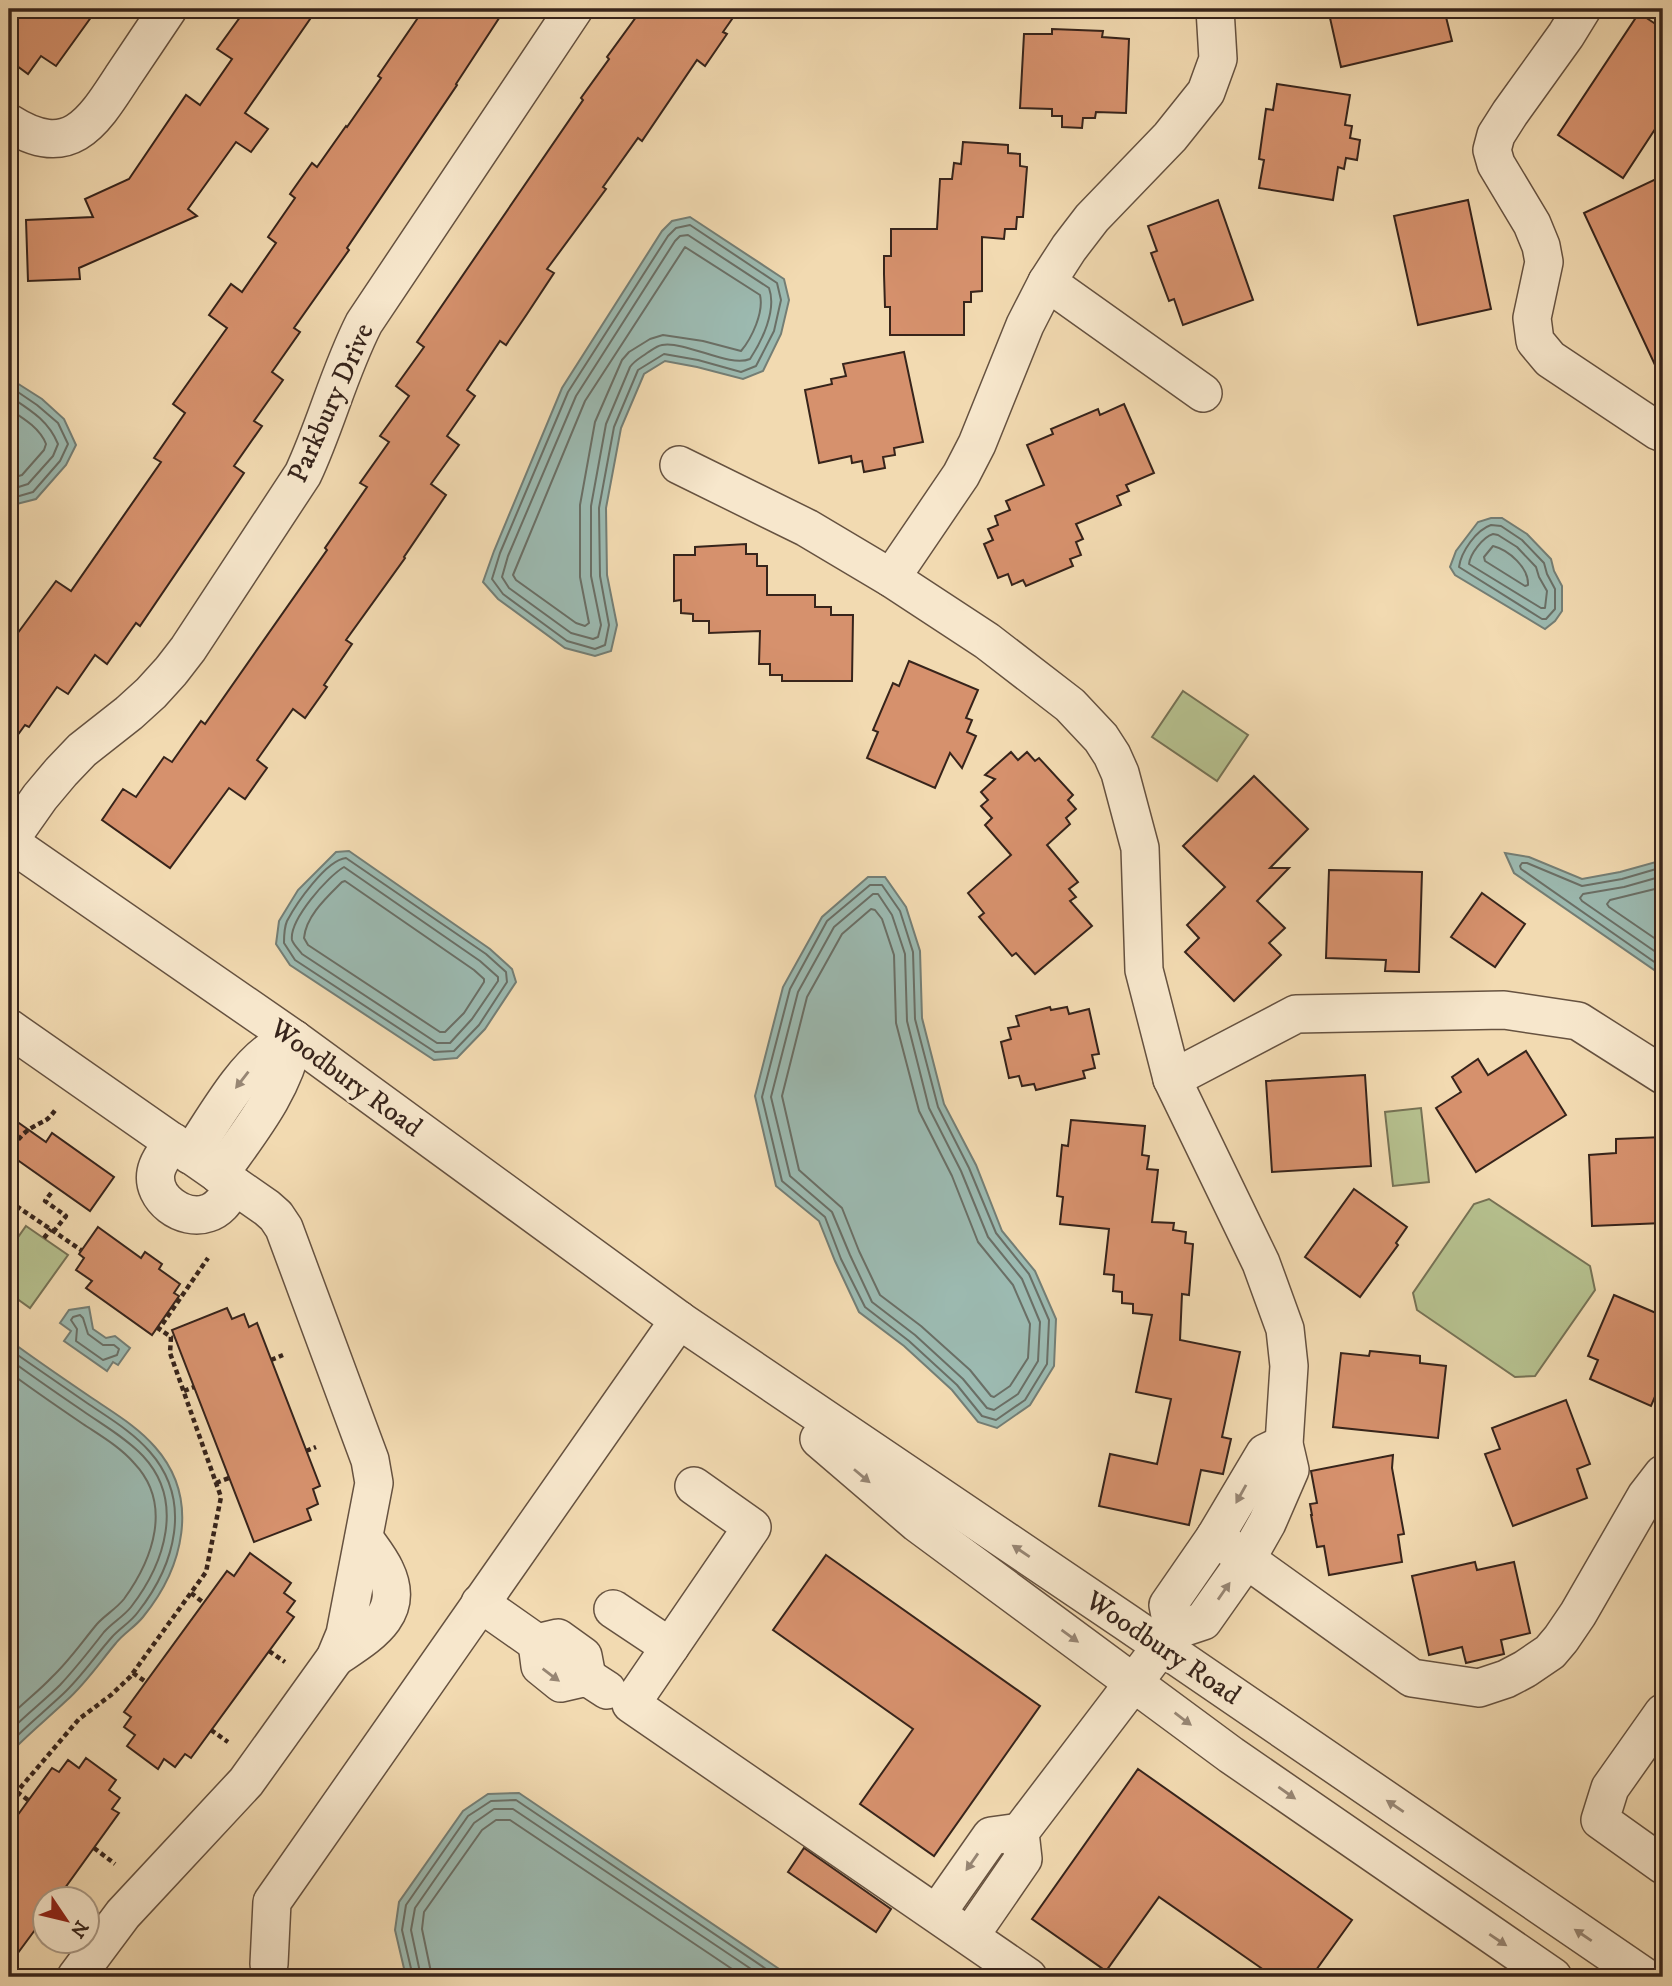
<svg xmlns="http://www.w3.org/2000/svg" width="1672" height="1986" font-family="'IM FELL DW Pica',serif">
<rect width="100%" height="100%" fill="#f2dab1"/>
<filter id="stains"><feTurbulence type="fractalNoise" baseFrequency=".00286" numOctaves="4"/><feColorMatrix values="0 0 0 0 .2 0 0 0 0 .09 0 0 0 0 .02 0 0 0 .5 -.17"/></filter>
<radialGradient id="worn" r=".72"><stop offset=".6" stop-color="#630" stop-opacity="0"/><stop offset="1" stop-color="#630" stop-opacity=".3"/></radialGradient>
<g fill="#b6c18f" stroke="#767255" stroke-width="2">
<polygon points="1183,691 1248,735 1217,781 1152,737"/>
<polygon points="1421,1108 1429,1182 1393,1186 1385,1112"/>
<polygon points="1489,1199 1590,1266 1595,1290 1535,1376 1515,1377 1417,1310 1413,1293 1474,1204"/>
<polygon points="26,1226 68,1255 30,1308 9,1293 9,1250"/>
</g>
<g fill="#9cbab1" stroke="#747e75" stroke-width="2">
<polygon points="690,217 784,279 789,300 781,334 763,371 743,379 697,367 665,361 644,374 621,428 606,508 607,575 617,625 611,651 595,656 565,648 498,599 483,582 494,551 562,388 662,231 672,221"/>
<polygon points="9,378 42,399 64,419 76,445 66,465 36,499 9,506"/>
<polygon points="1491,518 1502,518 1527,534 1551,559 1554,571 1562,586 1562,611 1555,621 1545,629 1455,575 1450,567 1456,551 1478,522"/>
<polygon points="349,851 490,949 512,969 516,982 485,1029 457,1058 434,1060 290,965 276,944 279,921 298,890 336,852"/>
<polygon points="1505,853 1529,857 1582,879 1620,872 1663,860 1663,976 1514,873"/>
<polygon points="868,877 885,877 906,907 920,951 922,1018 944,1104 976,1165 1002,1231 1035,1271 1056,1319 1054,1366 1030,1405 997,1428 978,1422 952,1390 904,1346 859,1312 835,1261 819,1221 776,1186 755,1096 783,987 822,917"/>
<polygon points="89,1307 93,1329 106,1338 115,1336 130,1348 118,1365 113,1362 107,1371 64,1341 71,1331 60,1323 69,1310"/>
<path d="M9,1340C36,1360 64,1379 92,1398C114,1413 138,1427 155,1447C201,1499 183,1568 143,1617C135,1627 124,1633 116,1643C100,1662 86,1683 67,1700C48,1718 27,1735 9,1754Z"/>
<polygon points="519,1793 791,1977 406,1977 395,1930 399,1902 463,1811 488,1794"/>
</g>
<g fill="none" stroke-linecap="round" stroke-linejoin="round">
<g stroke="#6a6f66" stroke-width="2">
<polygon points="690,225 777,283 781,300 774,331 756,366 741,372 698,360 664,354 638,370 614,427 599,508 600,576 609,625 605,645 595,649 567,641 503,594 492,579 500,553 568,392 668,236 676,228"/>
<path d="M688,235L769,288C777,310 762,341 750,359C729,368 687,341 662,345C656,346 652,350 647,353C640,358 634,361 630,367L606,424L591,506V576L601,625L598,637L593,639L571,633L509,588L502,577L508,556L576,396L675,241L680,236Z"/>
<path d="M685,247L760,295C764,312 752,338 741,351L703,341L663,335L650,339L629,352L622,360L595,422L580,505V577L589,623L585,626L576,623L516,580L513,575L585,401Z"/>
<polyline points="9,386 37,405 58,423 68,444 60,461 33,492 9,499"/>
<path d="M9,396C30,410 48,420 58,444L53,456L28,484L9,490"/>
<path d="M9,409C23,418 40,428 46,444L44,450L22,475L9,479"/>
<path d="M1491,525L1501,526L1522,540L1544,563L1547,574L1555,589V609L1546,619H1542L1459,567C1461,552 1476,530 1491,525Z"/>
<path d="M1493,534L1498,535L1517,547L1536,567L1539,577L1547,591L1545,608H1541L1469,564C1470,554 1483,537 1493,534Z"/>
<path d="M1493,546C1509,550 1529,568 1528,585L1525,586L1485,561L1484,557Z"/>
<path d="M346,858L486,954L506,972L507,982L479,1025L454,1051L435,1052L295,960L284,943C284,936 284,928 287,921C296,904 326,860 346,858Z"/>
<path d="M344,867L480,961L498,977V981L472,1019L450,1043H437L302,954C299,950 293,944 292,940C289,920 328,876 344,867Z"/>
<polyline points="1663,867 1622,879 1582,886 1527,863 1522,863 1520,866 1521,869 1663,968"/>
<polyline points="1663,876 1624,887 1583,894 1580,898 1582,901 1663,957"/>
<path d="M345,881L474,970L484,979V982L464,1013L445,1032H440L308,945L304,938C306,916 327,897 342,882Z"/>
<polygon points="870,885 882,885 900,911 913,952 915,1019 938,1107 969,1168 996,1233 1029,1274 1049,1320 1047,1364 1025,1400 996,1420 982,1416 957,1385 909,1341 865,1307 841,1259 825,1217 782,1181 762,1097 790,989 827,921"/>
<polyline points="1663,887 1610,900 1607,904 1609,907 1663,944"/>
<polygon points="873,894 878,894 892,915 905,954 907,1021 929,1108 961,1171 988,1237 1022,1279 1040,1322 1038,1361 1018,1394 994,1410 987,1408 963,1379 915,1335 872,1302 850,1255 832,1212 790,1176 771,1097 798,992 834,927"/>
<polygon points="871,909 875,910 882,919 894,955 896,1023 919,1111 952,1176 978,1242 1013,1285 1030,1324 1028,1358 1010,1386 994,1397 991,1396 970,1370 921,1326 880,1295 859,1251 842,1208 799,1170 782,1096 807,997 842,934"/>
<polygon points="80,1315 83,1318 88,1334 103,1345 114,1345 119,1349 117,1355 103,1360 76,1341 77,1329 71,1320 73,1317"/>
<path d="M9,1349C35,1367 61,1385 87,1403C109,1418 133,1432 150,1452C193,1501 175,1565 138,1612C131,1622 120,1628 112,1637C95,1656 82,1676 63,1694C45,1711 26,1726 9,1744"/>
<path d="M9,1359C33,1377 58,1394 83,1411C103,1425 126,1438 143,1456C185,1501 165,1563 131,1607C123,1617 113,1622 104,1632C90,1650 76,1668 60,1685C44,1701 25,1715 9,1732"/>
<path d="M9,1372C33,1390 58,1407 83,1424C101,1436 120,1447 134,1463C173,1504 153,1559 124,1599C116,1609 105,1615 97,1624C82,1642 69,1661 52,1677C39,1691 23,1703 9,1717"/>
<polyline points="413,1977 402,1930 406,1905 468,1816 491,1801 516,1800 778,1977"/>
<polyline points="421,1977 411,1930 415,1908 474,1823 494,1809 513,1809 763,1977"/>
<polyline points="432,1977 422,1929 424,1912 482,1830 496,1820 510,1820 744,1977"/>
</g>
</g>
<g fill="#d6916d" stroke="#37241b" stroke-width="2">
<polygon points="9,9 97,9 56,66 41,56 28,74 9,60"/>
<polygon points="246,9 317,9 245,113 268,129 251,152 236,142 188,209 197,216 79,268 80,279 28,281 26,220 93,217 85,199 129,179 186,95 200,105 232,59 217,49"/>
<polygon points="424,9 505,9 456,84 457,85 347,248 349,250 294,328 300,332 272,372 283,380 254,421 262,426 234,466 244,473 140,626 136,623 107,664 95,655 68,694 57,687 29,727 25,725 9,747 9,645 56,581 71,591 161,462 154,458 185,413 173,404 227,328 209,315 231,284 242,292 276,243 268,237 295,198 290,194 312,163 317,167 346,126 347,127 381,78 378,76"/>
<polygon points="642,9 739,9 723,32 727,34 705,66 697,60 642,141 638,138 603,187 606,189 547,269 554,273 527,314 506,345 500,341 467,390 475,396 447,436 459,445 431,484 446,495 404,557 405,558 346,640 352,644 324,685 327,687 305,718 293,709 257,760 267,768 245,799 229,788 170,868 102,820 123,789 136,797 164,757 172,762 201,721 205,724 327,550 325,548 367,487 360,483 389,442 380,436 409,396 396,386 424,347 417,342 583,100 581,98 609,59 607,57"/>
<polygon points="1328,9 1444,9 1452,41 1341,67"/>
<polygon points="1639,13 1663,29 1663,117 1623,178 1558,135"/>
<polygon points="1052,29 1103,31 1102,37 1129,39 1126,113 1096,112 1095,118 1083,118 1082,128 1062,127 1062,116 1052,116 1052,109 1020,108 1024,34 1052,34"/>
<polygon points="1277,84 1350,95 1345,125 1352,126 1350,138 1360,140 1357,160 1346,158 1344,169 1338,167 1333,200 1259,188 1264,160 1259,159 1266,109 1273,110"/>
<polygon points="963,142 1008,145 1008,153 1020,154 1020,166 1027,167 1023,217 1017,217 1016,229 1005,229 1004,239 982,237 982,291 971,292 971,302 964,302 964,335 890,335 890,307 885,307 884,274 884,256 891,256 891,229 937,229 940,179 952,179 954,163 961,164"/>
<polygon points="1656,179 1663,196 1663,382 1584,213"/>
<polygon points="1218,200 1253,300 1183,325 1174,299 1169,301 1151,253 1157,251 1148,226"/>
<polygon points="1468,200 1491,309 1418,325 1394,216"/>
<polygon points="904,352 923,442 894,448 895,455 883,457 885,468 864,472 862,461 852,463 851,456 819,463 805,390 832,384 831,379 846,376 843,364"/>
<polygon points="1124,404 1154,473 1126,485 1129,491 1117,496 1121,505 1076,524 1083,539 1076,542 1081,555 1070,559 1073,566 1026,586 1023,580 1012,585 1008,574 998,578 984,544 993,540 988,529 998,525 995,516 1010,510 1006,501 1044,485 1027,445 1053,434 1051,429 1098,409 1100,415"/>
<polygon points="746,544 746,554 757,554 757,566 767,566 767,595 815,595 815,607 831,607 831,615 853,615 852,681 782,681 782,675 770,675 770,664 759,664 760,631 709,633 709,621 693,621 693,614 681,613 681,600 674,601 674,555 695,555 695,547"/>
<polygon points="909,661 978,690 966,718 972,720 967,732 976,736 962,768 950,753 935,788 867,758 878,732 873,730 893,683 899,686"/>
<polygon points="1011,752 1018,760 1027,752 1035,761 1039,758 1073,795 1068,800 1076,809 1066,818 1070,824 1047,845 1078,882 1069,889 1076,897 1070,901 1092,926 1035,974 1016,953 1012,956 979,917 984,913 968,893 1011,855 985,825 992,818 981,806 988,800 981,792 995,779 985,775"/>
<polygon points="1254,776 1308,829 1270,868 1289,868 1257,901 1285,928 1269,943 1281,955 1234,1001 1185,952 1199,938 1187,925 1225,887 1183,846"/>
<polygon points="1329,870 1422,872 1419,972 1385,971 1386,960 1326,958"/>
<polygon points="1482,893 1525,924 1495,967 1451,937"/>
<polygon points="1050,1007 1051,1010 1067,1007 1069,1014 1089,1009 1099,1054 1092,1055 1095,1068 1083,1071 1085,1078 1036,1090 1034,1084 1022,1086 1019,1076 1009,1078 1001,1042 1011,1039 1008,1028 1019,1026 1016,1016"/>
<polygon points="1526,1051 1566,1115 1476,1172 1436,1108 1461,1092 1452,1077 1478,1059 1488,1075"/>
<polygon points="1365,1075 1371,1166 1272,1172 1266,1081"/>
<polygon points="9,1116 46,1142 52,1133 114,1177 90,1211 9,1154"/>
<polygon points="1071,1120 1145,1126 1142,1155 1149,1156 1147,1169 1158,1170 1152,1222 1174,1223 1173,1230 1186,1232 1185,1243 1193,1244 1189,1295 1182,1294 1180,1340 1240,1352 1222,1437 1231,1439 1223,1474 1201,1470 1189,1525 1099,1506 1110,1454 1157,1464 1171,1399 1136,1392 1152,1315 1133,1313 1133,1304 1122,1303 1122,1292 1113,1291 1114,1275 1104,1274 1109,1229 1060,1224 1063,1197 1057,1196 1062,1145 1068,1146"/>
<polygon points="1663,1137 1663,1223 1592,1226 1589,1155 1616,1153 1616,1139"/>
<polygon points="1354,1189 1407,1227 1396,1243 1398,1245 1360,1297 1305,1257"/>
<polygon points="98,1227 141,1258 145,1252 162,1264 159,1269 180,1284 174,1293 179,1296 152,1335 86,1288 92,1281 76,1270 84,1258 79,1254"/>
<polygon points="1614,1295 1663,1316 1663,1378 1651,1406 1590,1379 1598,1360 1588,1356"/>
<polygon points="227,1308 232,1319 244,1314 249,1327 257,1323 320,1486 313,1489 318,1504 307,1509 311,1520 254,1542 172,1330"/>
<polygon points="1370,1351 1420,1356 1420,1363 1446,1366 1438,1438 1333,1427 1341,1353 1369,1356"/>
<polygon points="1566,1400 1590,1464 1577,1469 1587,1498 1513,1526 1485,1454 1500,1449 1492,1428"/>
<polygon points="1393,1455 1392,1468 1404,1534 1398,1535 1402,1562 1329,1575 1324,1546 1317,1547 1311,1515 1312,1515 1310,1504 1317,1503 1311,1471"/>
<polygon points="250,1553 291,1583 284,1593 295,1601 287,1612 294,1617 191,1758 185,1754 175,1767 164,1759 158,1769 127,1746 135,1735 124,1727 131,1717 124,1712 227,1571 234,1576"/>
<polygon points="826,1555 1040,1706 934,1856 860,1804 913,1729 773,1630"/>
<polygon points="1475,1562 1477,1570 1514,1562 1530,1633 1501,1640 1504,1654 1466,1663 1462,1647 1429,1655 1412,1576"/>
<polygon points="86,1758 116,1780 109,1790 120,1798 112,1809 119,1813 57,1899 46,1899 46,1915 9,1965 9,1827 52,1768 59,1772 68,1760 79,1768"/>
<polygon points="1138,1769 1352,1920 1311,1977 1274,1977 1159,1897 1106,1971 1032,1919"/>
<polygon points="804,1848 891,1909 876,1932 788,1872"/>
</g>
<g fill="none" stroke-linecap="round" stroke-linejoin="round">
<defs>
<g id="minor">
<polyline points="1582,9 1566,35 1510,113 1496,135 1492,150 1496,164 1532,224 1541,246 1544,262 1532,318 1535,341 1550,359 1658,431 1663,433"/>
<path d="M9,123C69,161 92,124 123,76C138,54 153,31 168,9"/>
<polyline points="1047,282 1203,393"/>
<polyline points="679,465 807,528 891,578 987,641 1070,705 1101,738 1112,755 1120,773 1140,848 1144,970 1172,1079 1261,1263 1285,1329 1289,1366 1284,1444 1290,1470 1267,1523 1246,1560 1203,1621 1173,1631 1020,1832 1023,1859 970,1936"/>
<polyline points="891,578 961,475 977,444 1025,325 1047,282 1069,248 1092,218 1170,137 1206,92 1218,59 1215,9"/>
<path d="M9,841L40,797L61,772L82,750L129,713L151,693L171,671L188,649L303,474C326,425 339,372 364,323L574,9"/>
<polyline points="9,842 294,1039 679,1320 1126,1622 1645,1977"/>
<polyline points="9,1028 267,1208 276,1216 284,1228 370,1460 374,1483 345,1634 335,1658 246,1782 123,1914 76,1977"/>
<polyline points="1172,1079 1296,1014 1504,1010 1578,1021 1663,1075"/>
<path d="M173,1142C167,1151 158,1161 156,1172C151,1198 183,1222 208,1213C221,1209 227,1197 235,1186"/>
<path d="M190,1155C213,1122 241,1069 274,1048C280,1044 288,1042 294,1039"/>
<path d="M219,1175C249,1132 283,1092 294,1039"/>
<polyline points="819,1439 917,1523 1231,1755 1553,1977"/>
<polyline points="694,1486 752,1527 631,1704 1028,1977"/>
<polyline points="1215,1537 1412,1678 1479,1688 1506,1679 1525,1669 1550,1652 1561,1639 1578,1614 1646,1496 1663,1474"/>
<polyline points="480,1603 537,1643 558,1638 583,1656 587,1677"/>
<polyline points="613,1609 670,1647"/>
<polyline points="1173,1631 1168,1605 1215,1537 1265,1453 1284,1444"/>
<polyline points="537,1643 540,1666 561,1683 587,1677 607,1690"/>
<path d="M335,1658C367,1636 407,1615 385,1570C380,1559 371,1548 364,1538"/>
<polyline points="1663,1713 1610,1788 1600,1820 1663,1865"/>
<polyline points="937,1913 991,1836 1020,1832"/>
<polyline points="269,1964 272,1902 679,1320"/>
</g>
</defs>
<use href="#minor" stroke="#665240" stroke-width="40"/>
<g stroke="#37241b" stroke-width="4.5" stroke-dasharray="5 3.5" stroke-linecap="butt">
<path d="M9,1154C15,1143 22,1133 33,1127C46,1119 46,1123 56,1109"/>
<polyline points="51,1193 45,1201 66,1216 54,1231"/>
<polyline points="9,1196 12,1203"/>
<polyline points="9,1204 12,1203 81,1250"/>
<polyline points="44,1238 51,1229"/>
<polyline points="271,1360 283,1355"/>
<polyline points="184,1391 194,1387"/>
<polyline points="306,1451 316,1447"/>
<polyline points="216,1483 229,1478"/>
<polyline points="191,1593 204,1603"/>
<polyline points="269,1651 285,1662"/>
<polyline points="133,1673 146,1682"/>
<polyline points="211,1730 228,1742"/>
<polyline points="17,1792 28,1800"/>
<polyline points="9,1801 79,1719 111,1695 130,1677 206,1572 221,1497 170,1353 171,1337 159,1329 208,1258"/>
<polyline points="94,1848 115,1864"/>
<polyline points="37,1927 46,1933"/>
</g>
<use href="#minor" stroke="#f7e7cc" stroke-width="37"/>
</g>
<defs><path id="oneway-solid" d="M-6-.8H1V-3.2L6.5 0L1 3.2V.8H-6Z" transform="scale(1.75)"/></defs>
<g fill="#978674">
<use href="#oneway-solid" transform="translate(242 1080) rotate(128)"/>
<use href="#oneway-solid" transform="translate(862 1476) rotate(40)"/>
<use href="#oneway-solid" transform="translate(1241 1494) rotate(119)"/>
<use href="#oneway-solid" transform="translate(1021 1551) rotate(-146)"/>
<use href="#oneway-solid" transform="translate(1224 1591) rotate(-55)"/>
<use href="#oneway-solid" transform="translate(1070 1636) rotate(36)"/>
<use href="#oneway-solid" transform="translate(551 1675) rotate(37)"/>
<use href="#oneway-solid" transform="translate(1183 1719) rotate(37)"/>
<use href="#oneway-solid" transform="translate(1287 1793) rotate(35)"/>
<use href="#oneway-solid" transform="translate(1395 1806) rotate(-146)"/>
<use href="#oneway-solid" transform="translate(972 1862) rotate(125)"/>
<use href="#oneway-solid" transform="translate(1583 1935) rotate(-146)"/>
<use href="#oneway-solid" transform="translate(1498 1940) rotate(34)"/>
</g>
<g text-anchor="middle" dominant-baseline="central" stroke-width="6" stroke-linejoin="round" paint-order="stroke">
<g font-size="28" fill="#37241b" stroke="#f7e7cc">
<text transform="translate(331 403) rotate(-66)">Parkbury Drive</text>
<text transform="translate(346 1078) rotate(36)">Woodbury Road</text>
<text transform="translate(1163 1648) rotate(34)">Woodbury Road</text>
</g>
</g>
<rect width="1672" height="1986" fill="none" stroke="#f2dab1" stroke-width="35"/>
<rect x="10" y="10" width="1651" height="1965" fill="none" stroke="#37241b" stroke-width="3.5"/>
<rect x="18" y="18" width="1637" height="1951" fill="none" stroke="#37241b" stroke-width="2"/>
<g transform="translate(66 1920) rotate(125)"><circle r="33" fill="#f7e7cc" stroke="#aa9985" stroke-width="2"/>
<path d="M0-5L12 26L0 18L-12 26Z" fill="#8f2418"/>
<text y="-10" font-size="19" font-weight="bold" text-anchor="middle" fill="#37241b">N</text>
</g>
<rect width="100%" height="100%" filter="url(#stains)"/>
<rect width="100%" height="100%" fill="url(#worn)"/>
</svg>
